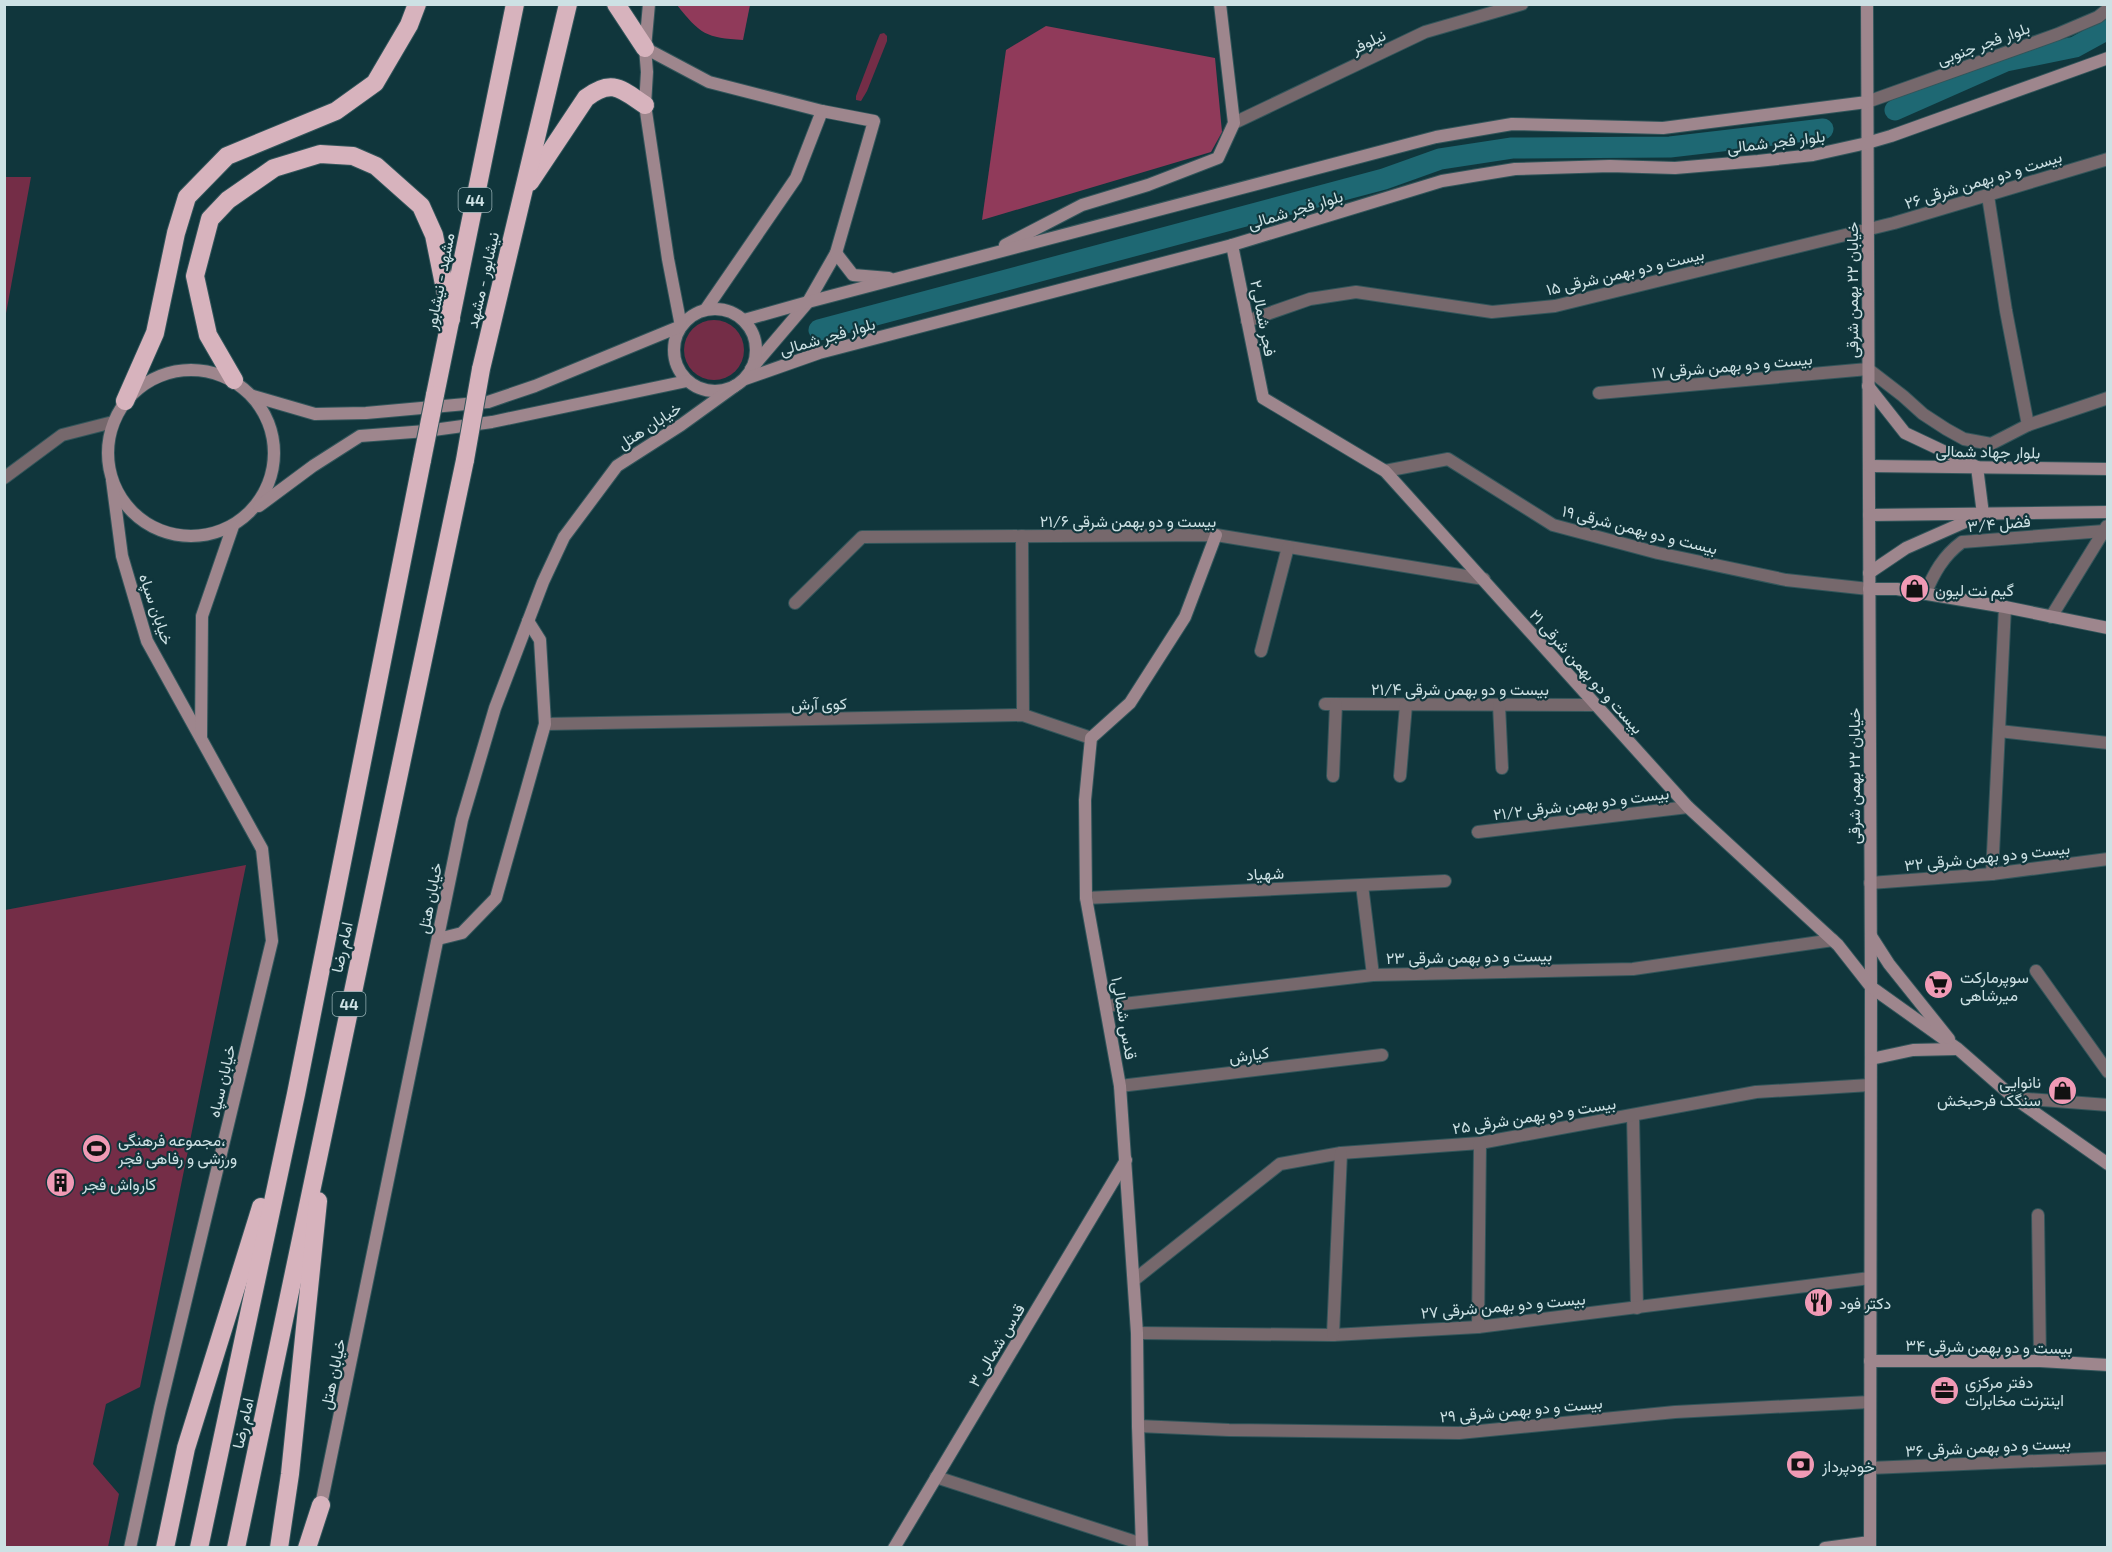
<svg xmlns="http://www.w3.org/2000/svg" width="2112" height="1552" font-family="'Exo 2',Vazirmatn,sans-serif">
<rect width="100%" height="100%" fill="#10363c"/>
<g fill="#742d47">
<polygon points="884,33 887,36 887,41 867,91 861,101 856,100 856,96 877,41 880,34"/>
<polygon points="5,177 31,177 5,319 4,177"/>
<circle cx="714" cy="350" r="30"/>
<polygon points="246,865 140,1387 106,1404 93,1464 119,1494 108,1547 5,1547 5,910"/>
</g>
<g fill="#903a5a">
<path d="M677,5H750L743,40C706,38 700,34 677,5Z"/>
<polygon points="1046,26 1215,58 1222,132 1211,152 982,220 1006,50"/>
</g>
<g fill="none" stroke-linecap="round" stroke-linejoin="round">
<g stroke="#1e6873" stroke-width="21">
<polyline points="1895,110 2006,61 2075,47 2108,29"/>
<polyline points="819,330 1384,179 1440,159 1512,148 1670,147 1823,129"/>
</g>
<defs>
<g id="street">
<polyline points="1867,102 2058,34 2098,17 2108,9"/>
<polyline points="1234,123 1425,32 1522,4"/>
<polyline points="1988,196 2006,311 2028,425"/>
<polyline points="1247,321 1310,299 1356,292 1492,312 1555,306 1894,223 2108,159"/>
<polyline points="1599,393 1868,369 1903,396 1923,414 1946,429 1964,439 1991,444 2028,425 2108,398"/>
<polyline points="1385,471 1448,459 1553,525 1658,553 1786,580 1869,589"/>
<polyline points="4,478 62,435 113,422"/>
<polyline points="1022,536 1023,715"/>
<path d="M1925,594C1934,573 1943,556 1962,542L2104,531"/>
<polyline points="795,603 862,537 1216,535 1484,579"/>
<polyline points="2051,617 2107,526"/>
<polyline points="1261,651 1288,547"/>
<polyline points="1325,704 1594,705"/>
<polyline points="1499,705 1502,768"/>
<polyline points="545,724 1023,715 1091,738"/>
<polyline points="1999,731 2108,743"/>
<polyline points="1333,776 1336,704"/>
<polyline points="1400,776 1406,705"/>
<polyline points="1478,832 1688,807"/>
<polyline points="1992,874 2005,607"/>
<polyline points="1870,883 1992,874 2108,859"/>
<polyline points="1362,885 1373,975"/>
<polyline points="1086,898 1445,881"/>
<polyline points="2036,971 2108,1072"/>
<polyline points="1106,1006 1373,975 1633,969 1833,940"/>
<polyline points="1120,1086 1382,1055"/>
<polyline points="2014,1098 2108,1105"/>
<polyline points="1633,1115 1637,1308"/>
<polyline points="2038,1215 2040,1361"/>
<polyline points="1134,1280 1280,1164 1341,1153 1480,1143 1756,1092 1870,1085"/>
<polyline points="1478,1327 1480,1143"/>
<polyline points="1137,1333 1333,1335 1478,1327 1870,1278"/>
<polyline points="1333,1335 1341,1153"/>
<polyline points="1138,1426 1229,1430 1459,1433 1675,1412 1870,1402"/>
<polyline points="1870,1468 2108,1458"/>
<polyline points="936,1477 1142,1544"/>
</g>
<g id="secondary">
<polyline points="1867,4 1871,987 1870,1548"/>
<polyline points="645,48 709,82 822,111 874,121 836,253 808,302 751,369"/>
<polyline points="1005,245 1082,205 1148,185 1218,158 1234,123 1220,4"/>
<polyline points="1232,245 1263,398 1385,471 1688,807 1838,945 1871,987 1958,1049 2014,1098 2108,1164"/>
<polyline points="836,253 853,275 889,278"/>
<circle cx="715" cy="350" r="41"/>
<polyline points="706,309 796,178 822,111"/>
<polyline points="744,320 808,302 1436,137 1512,124 1663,128 1867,102"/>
<circle cx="191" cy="453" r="83"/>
<polyline points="745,379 819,353 1232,245 1442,181 1515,169 1610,166 1675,168 1758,161 1813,155 1867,143 1891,136 2108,58"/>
<polyline points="1868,386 1905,433 1977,467 1983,514 1906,548 1869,573"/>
<polyline points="253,396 315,414 366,413 488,402 535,386 681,326 668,259 645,105 647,72 645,48 649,4"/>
<polyline points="1869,466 2108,469"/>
<polyline points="112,480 122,556 147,641 262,849 272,941 160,1408 130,1548"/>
<polyline points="259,506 313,466 360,436 426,431 492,422 687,381"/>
<polyline points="1869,515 2108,512"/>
<polyline points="1869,589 1897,589 2005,607 2108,628"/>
<polyline points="201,737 202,616 233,526"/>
<polyline points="1871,936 1889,964 1949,1039"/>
<polyline points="438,939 462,933 496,898 545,724 540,640 528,621"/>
<polyline points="1871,1059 1913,1050 1956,1049"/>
<polyline points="1870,1361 2040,1361 2108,1365"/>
<polyline points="320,1510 462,820 495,708 543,582 564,537 617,466 681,425 735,386"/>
<polyline points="894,1548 1126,1160"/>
<polyline points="1142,1548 1138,1426 1137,1333 1120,1086 1086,898 1085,800 1091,738 1130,703 1185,617 1216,535"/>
<polyline points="1825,1548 1870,1542"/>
</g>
<g id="highway">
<polyline points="616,4 645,48"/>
<path d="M530,182L586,98C612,78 621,89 645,105"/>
<polyline points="481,369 568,4"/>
<polyline points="234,380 208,335 195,276 210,219 228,200 274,168 320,154 353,156 376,166 421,206 434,235 451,319"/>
<polyline points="435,395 515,4"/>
<polyline points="125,401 155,333 176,233 187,197 227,156 336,111 375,83 409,25 417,4"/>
<polyline points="165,1548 186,1448 261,1207"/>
<polyline points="199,1548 296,1094 422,460"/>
<polyline points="236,1548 465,460"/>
<polyline points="279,1548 290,1474 318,1201"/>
<polyline points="307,1548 321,1505"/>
</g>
</defs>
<use href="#street" stroke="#32555a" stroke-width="14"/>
<use href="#secondary" stroke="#32555a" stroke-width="14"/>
<use href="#highway" stroke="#32555a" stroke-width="20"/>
<use href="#street" stroke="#76686c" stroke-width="12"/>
<use href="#secondary" stroke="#9e868d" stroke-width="12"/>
<use href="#highway" stroke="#d7b3bd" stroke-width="18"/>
<defs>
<g id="highway-bridge">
<polyline points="422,460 435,395"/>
<polyline points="465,460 481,369"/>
</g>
</defs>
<use href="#highway-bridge" stroke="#32555a" stroke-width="20" stroke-linecap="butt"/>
<use href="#highway-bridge" stroke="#d7b3bd" stroke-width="18"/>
</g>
<defs>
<symbol id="shop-disc" viewBox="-11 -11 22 22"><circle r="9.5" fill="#f09ab5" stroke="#10363c"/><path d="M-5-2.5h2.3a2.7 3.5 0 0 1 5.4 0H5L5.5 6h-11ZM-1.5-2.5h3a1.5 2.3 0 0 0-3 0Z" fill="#111"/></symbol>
<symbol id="supermarket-disc" viewBox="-11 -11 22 22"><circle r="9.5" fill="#f09ab5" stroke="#10363c"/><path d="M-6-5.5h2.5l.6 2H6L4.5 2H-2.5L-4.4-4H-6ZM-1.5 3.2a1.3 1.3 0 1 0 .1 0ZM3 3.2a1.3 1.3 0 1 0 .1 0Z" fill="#111"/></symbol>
<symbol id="stadium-disc" viewBox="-11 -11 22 22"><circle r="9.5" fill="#f09ab5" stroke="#10363c"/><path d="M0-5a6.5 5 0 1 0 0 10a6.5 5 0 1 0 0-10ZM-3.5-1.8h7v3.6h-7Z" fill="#111"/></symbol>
<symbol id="building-disc" viewBox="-11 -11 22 22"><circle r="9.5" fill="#f09ab5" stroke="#10363c"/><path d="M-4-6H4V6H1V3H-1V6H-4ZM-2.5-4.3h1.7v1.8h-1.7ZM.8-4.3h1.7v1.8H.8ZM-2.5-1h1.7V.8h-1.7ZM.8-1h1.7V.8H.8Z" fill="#111"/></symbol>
<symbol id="restaurant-disc" viewBox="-11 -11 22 22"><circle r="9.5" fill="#f09ab5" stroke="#10363c"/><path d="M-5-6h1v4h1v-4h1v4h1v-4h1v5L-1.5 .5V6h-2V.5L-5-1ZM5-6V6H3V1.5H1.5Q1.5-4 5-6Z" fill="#111"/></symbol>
<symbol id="office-disc" viewBox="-11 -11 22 22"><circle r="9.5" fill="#f09ab5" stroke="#10363c"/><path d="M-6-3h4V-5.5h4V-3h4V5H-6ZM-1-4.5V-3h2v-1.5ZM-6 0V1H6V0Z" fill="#111"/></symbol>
<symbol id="bank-disc" viewBox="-11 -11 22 22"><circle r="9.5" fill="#f09ab5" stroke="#10363c"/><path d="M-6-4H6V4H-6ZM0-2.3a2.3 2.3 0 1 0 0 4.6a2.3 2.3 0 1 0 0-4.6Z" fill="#111"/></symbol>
</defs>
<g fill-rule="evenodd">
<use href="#shop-disc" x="1898" y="572" width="33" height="33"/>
<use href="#supermarket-disc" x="1922" y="968" width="33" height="33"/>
<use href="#shop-disc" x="2046" y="1074" width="33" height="33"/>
<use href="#stadium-disc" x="80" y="1132" width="33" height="33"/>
<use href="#building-disc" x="44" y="1166" width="33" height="33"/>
<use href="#restaurant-disc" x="1802" y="1286" width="33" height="33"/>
<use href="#office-disc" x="1928" y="1374" width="33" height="33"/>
<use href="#bank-disc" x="1784" y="1448" width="33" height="33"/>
</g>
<g text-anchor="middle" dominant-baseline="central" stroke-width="4.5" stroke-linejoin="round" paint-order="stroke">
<g fill="#10363c" stroke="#94aeb2" stroke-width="1.5">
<rect x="458.5" y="188" width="33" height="24" rx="4.5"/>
<rect x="332.5" y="992" width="33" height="24" rx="4.5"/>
</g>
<g font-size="15" font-weight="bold" fill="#cde1e4">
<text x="475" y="200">44</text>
<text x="349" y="1004">44</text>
</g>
<g font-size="16" fill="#cde1e4" stroke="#10363c">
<text transform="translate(1368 41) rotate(-26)">نیلوفر</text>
<text transform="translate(1983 43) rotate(-20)">بلوار فجر جنوبی</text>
<text transform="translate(1776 141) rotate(-7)">بلوار فجر شمالی</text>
<text transform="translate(1983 179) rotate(-17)">بیست و دو بهمن شرقی ۲۶</text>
<text transform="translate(1295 209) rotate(-17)">بلوار فجر شمالی</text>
<text transform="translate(1625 271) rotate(-13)">بیست و دو بهمن شرقی ۱۵</text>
<text transform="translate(482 280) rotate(-77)">نیشابور - مشهد</text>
<text transform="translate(439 281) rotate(-79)">مشهد - نیشابور</text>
<text transform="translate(1851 290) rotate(-90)">خیابان ۲۲ بهمن شرقی</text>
<text transform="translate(1264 318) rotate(79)">فجر شمالی۲</text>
<text transform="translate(827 336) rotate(-16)">بلوار فجر شمالی</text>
<text transform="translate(1732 365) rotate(-5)">بیست و دو بهمن شرقی ۱۷</text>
<text transform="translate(649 425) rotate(-33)">خیابان هتل</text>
<text transform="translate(1988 451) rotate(1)">بلوار جهاد شمالی</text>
<text x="1128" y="520">بیست و دو بهمن شرقی ۲۱/۶</text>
<text transform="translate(1999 523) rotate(-5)">فضل ۳/۴</text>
<text transform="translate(1640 529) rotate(14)">بیست و دو بهمن شرقی ۱۹</text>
<text transform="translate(157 609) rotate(71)">خیابان سپاه</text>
<text transform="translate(1587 671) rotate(48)">بیست و دو بهمن شرقی ۲۱</text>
<text x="1460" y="688">بیست و دو بهمن شرقی ۲۱/۴</text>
<text transform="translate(819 703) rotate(-1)">کوی آرش</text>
<text transform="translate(1853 776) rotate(-90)">خیابان ۲۲ بهمن شرقی</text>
<text transform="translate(1581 803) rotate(-7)">بیست و دو بهمن شرقی ۲۱/۲</text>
<text transform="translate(1987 856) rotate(-6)">بیست و دو بهمن شرقی ۳۲</text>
<text transform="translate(1265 873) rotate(-3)">شهیاد</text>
<text transform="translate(429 898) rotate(-79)">خیابان هتل</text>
<text transform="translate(341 947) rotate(-78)">امام رضا</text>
<text transform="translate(1469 956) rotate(-1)">بیست و دو بهمن شرقی ۲۳</text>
<text transform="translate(1125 1018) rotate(80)">قدس شمالی۱</text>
<text transform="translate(1249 1054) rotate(-7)">کیارش</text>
<text transform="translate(221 1081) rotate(-77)">خیابان سپاه</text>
<text transform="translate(1534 1115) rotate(-9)">بیست و دو بهمن شرقی ۲۵</text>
<text transform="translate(1503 1305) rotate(-5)">بیست و دو بهمن شرقی ۲۷</text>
<text transform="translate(996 1345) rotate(-59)">قدس شمالی ۳</text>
<text transform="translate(1989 1346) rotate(1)">بیست و دو بهمن شرقی ۳۴</text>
<text transform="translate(332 1374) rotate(-78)">خیابان هتل</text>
<text transform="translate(1521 1409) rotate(-5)">بیست و دو بهمن شرقی ۲۹</text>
<text transform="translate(242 1423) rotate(-78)">امام رضا</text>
<text transform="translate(1988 1446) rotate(-3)">بیست و دو بهمن شرقی ۳۶</text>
</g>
<g font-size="16" fill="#cde1e4" stroke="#10363c" text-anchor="start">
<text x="1935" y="589">گیم نت لیون</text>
<text x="1960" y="976">سوپرمارکت<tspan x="1960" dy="18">میرشاهی</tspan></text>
<text x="2041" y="1081" text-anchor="end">نانوایی<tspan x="2041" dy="18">سنگک فرحبخش</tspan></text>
<text x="118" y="1139">مجموعه فرهنگی،<tspan x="118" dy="18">ورزشی و رفاهی فجر</tspan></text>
<text x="82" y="1183">کارواش فجر</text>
<text x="1839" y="1302">دکتر فود</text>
<text x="1965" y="1381">دفتر مرکزی<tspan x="1965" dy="18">اینترنت مخابرات</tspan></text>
<text x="1822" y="1465">خودپرداز</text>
</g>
</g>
<rect width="2112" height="1552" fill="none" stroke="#cde1e4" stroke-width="12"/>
</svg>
